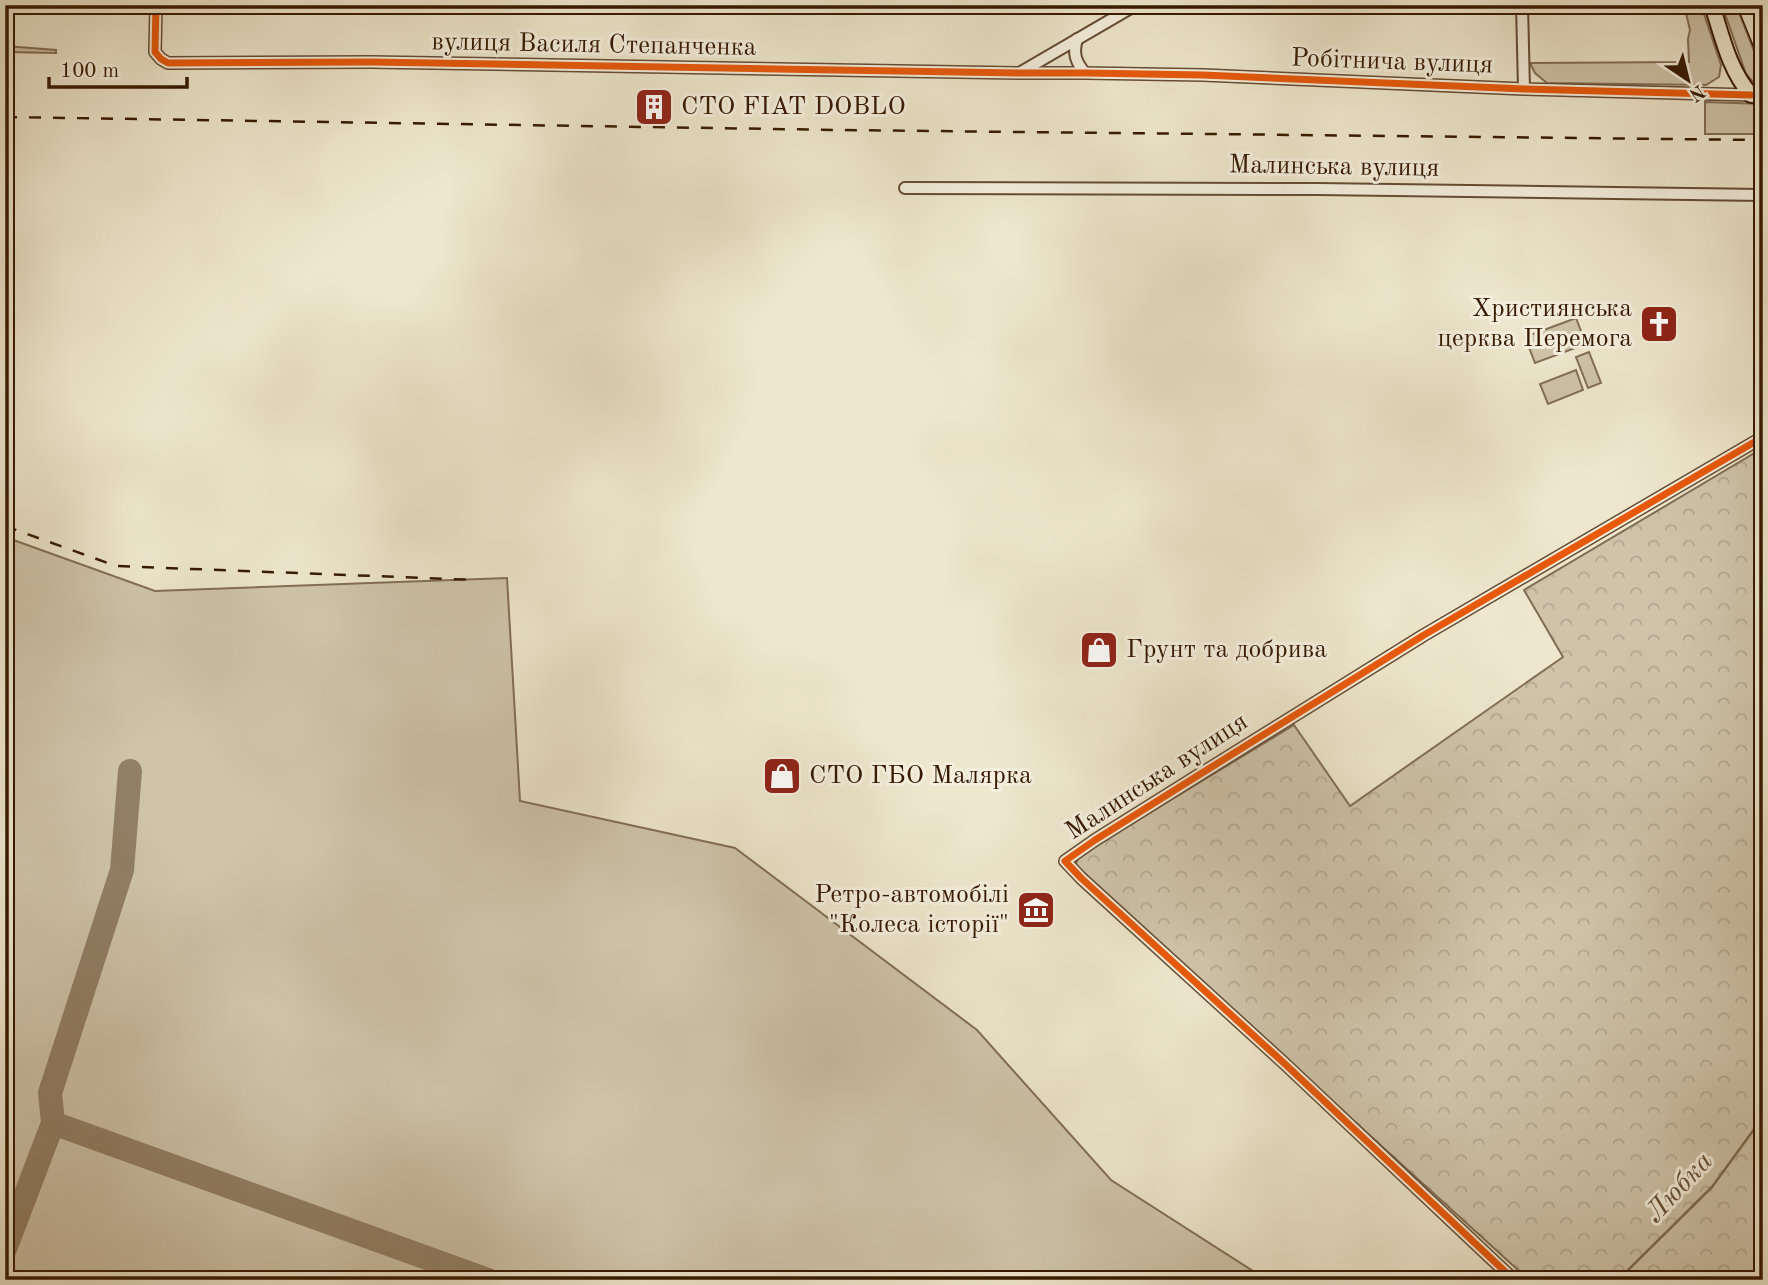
<svg xmlns="http://www.w3.org/2000/svg" width="1768" height="1285" font-family="'Old Standard TT',serif">
<defs>
<pattern id="forest-crowns" width="20" height="18" patternUnits="userSpaceOnUse" patternTransform="scale(1.75)"><rect width="20" height="18" fill="#cfc4aa"/><path d="M2 6a3 3 0 1 1 6 0M12 15a3 3 0 1 1 6 0" fill="none" stroke="#b2a890"/></pattern>
</defs>
<rect width="100%" height="100%" fill="#eee7cd"/>
<filter id="stains"><feTurbulence type="fractalNoise" baseFrequency=".00286" numOctaves="4"/><feColorMatrix values="0 0 0 0 .2 0 0 0 0 .09 0 0 0 0 .02 0 0 0 .5 -.17"/></filter>
<radialGradient id="worn" r=".72"><stop offset=".6" stop-color="#630" stop-opacity="0"/><stop offset="1" stop-color="#630" stop-opacity=".3"/></radialGradient>
<g fill="#cfc4aa" stroke="#826e55" stroke-width="2">
<polygon points="1684,5 1701,5 1721,65 1719,77 1706,85 1547,83 1535,73 1530,63 1689,62 1688,39 1690,30"/>
<polygon points="1722,5 1736,5 1763,74 1763,86 1753,82 1746,74"/>
<polygon points="1705,102 1763,104 1763,134 1705,134"/>
<polygon points="1576,318 1586,344 1535,363 1525,337"/>
<polygon points="1589,352 1601,383 1588,388 1576,357"/>
<polygon points="1576,370 1583,390 1548,404 1540,384"/>
<polygon points="5,537 155,591 507,578 520,801 735,848 977,1030 1111,1180 1267,1280 5,1280"/>
</g>
<g fill="url(#forest-crowns)" stroke="#826e55" stroke-width="2">
<polygon points="5,46 56,50 56,53 5,52"/>
<polygon points="1763,448 1763,1280 1529,1280 1289,1062 1075,865 1080,855 1294,725 1350,806 1563,657 1524,590"/>
</g>
<g fill="none" stroke-linecap="round" stroke-linejoin="round">
<polyline stroke="#7f6b51" stroke-width="2.5" points="1618,1280 1712,1187 1763,1117"/>
<g stroke="#928066" stroke-width="24">
<polyline points="53,1123 488,1280"/>
<polyline points="5,1249 53,1123 50,1093 122,870 130,771"/>
</g>
<defs>
<g id="minor">
<polyline points="156,5 155,52 161,59 168,63 371,62 1019,73 1085,73 1203,75 1524,89 1751,95"/>
<polyline points="1522,5 1524,89"/>
<path d="M1077,39C1073,53 1075,61 1085,73"/>
<polyline points="1021,72 1136,5"/>
<polyline points="905,188 1317,189 1763,195"/>
<polyline points="1514,1280 1285,1064 1081,878 1065,861 1095,840 1202,773 1424,635 1763,437"/>
</g>
<path id="major" d="M1712,5C1722,36 1729,70 1751,95H1763"/>
<g id="highway">
<polyline points="1746,5 1763,47"/>
<polyline points="1759,5 1763,14"/>
</g>
</defs>
<use href="#minor" stroke="#644c33" stroke-width="14"/>
<use href="#major" stroke="#361900" stroke-width="18"/>
<use href="#highway" stroke="#361900" stroke-width="19"/>
<use href="#minor" stroke="#f4efde" stroke-width="10"/>
<use href="#major" stroke="#eee7cd" stroke-width="14"/>
<use href="#highway" stroke="#eee7cd" stroke-width="16"/>
<g stroke="#361900" stroke-width="2.5" stroke-dasharray="12 12" stroke-linecap="butt">
<polyline points="5,117 837,130 1763,140"/>
<polyline points="5,526 116,566 476,580"/>
</g>
<defs>
<g id="cycleway">
<polyline points="156,5 155,52 161,59 168,63 371,62 1019,73 1085,73 1203,75 1524,89 1751,95"/>
<polyline points="1514,1280 1285,1064 1081,878 1065,861 1095,840 1202,773 1424,635 1763,437"/>
</g>
</defs>
<use href="#cycleway" stroke="#f4efde" stroke-width="11"/>
<use href="#cycleway" stroke="#e8590c" stroke-width="7"/>
</g>
<defs>
<symbol id="building-square" viewBox="-11 -11 22 22"><rect x="-9" y="-9" width="18" height="18" rx="4" fill="#8f2418" stroke="#f4efde"/><path d="M-4-6H4V6H1V3H-1V6H-4ZM-2.5-4.3h1.7v1.8h-1.7ZM.8-4.3h1.7v1.8H.8ZM-2.5-1h1.7V.8h-1.7ZM.8-1h1.7V.8H.8Z" fill="#fff"/></symbol>
<symbol id="church-square" viewBox="-11 -11 22 22"><rect x="-9" y="-9" width="18" height="18" rx="4" fill="#8f2418" stroke="#f4efde"/><path d="M-1.2-6h2.4v3.5h3.3v2.4h-3.3V6h-2.4V-.1h-3.3v-2.4h3.3Z" fill="#fff"/></symbol>
<symbol id="shop-square" viewBox="-11 -11 22 22"><rect x="-9" y="-9" width="18" height="18" rx="4" fill="#8f2418" stroke="#f4efde"/><path d="M-5-2.5h2.3a2.7 3.5 0 0 1 5.4 0H5L5.5 6h-11ZM-1.5-2.5h3a1.5 2.3 0 0 0-3 0Z" fill="#fff"/></symbol>
<symbol id="museum-square" viewBox="-11 -11 22 22"><rect x="-9" y="-9" width="18" height="18" rx="4" fill="#8f2418" stroke="#f4efde"/><path d="M0-6L6-3V-2H-6V-3ZM-5-1h2V3h-2ZM-1-1h2V3h-2ZM3-1h2V3H3ZM-6 4H6V6H-6Z" fill="#fff"/></symbol>
</defs>
<g fill-rule="evenodd">
<use href="#building-square" x="632" y="85" width="44" height="44"/>
<use href="#church-square" x="1637" y="302" width="44" height="44"/>
<use href="#shop-square" x="1077" y="628" width="44" height="44"/>
<use href="#shop-square" x="760" y="754" width="44" height="44"/>
<use href="#museum-square" x="1014" y="888" width="44" height="44"/>
</g>
<g text-anchor="middle" dominant-baseline="central" stroke-width="6" stroke-linejoin="round" paint-order="stroke">
<g font-size="26" fill="#361900" stroke="#f4efde">
<text transform="translate(594 45) rotate(1)">вулиця Василя Степанченка</text>
<text transform="translate(1392 62) rotate(2)">Робітнича вулиця</text>
<text transform="translate(1334 167) rotate(1)">Малинська вулиця</text>
<text transform="translate(1157 777) rotate(-33)">Малинська вулиця</text>
</g>
<g font-size="26" fill="#361900" stroke="#f4efde" text-anchor="start">
<text x="681" y="107">СТО FIAT DOBLO</text>
<text x="1632" y="309" text-anchor="end">Християнська<tspan x="1632" dy="30">церква Перемога</tspan></text>
<text x="1126" y="650">Грунт та добрива</text>
<text x="809" y="776">СТО ГБО Малярка</text>
<text x="1009" y="895" text-anchor="end">Ретро-автомобілі<tspan x="1009" dy="30">"Колеса історії"</tspan></text>
</g>
<g font-size="28" font-style="italic" fill="#664f36" stroke="#f4efde">
<text transform="translate(1680 1188) rotate(-47)">Любка</text>
</g>
</g>
<rect width="1768" height="1285" fill="none" stroke="#eee7cd" stroke-width="28"/>
<rect x="7" y="7" width="1754" height="1271" fill="none" stroke="#361900" stroke-width="3.5"/>
<rect x="14" y="14" width="1740" height="1257" fill="none" stroke="#361900" stroke-width="2"/>
<g transform="translate(1688 80) rotate(145)" stroke="#f4efde" stroke-width="5" paint-order="stroke">
<path d="M0-5L12 26L0 18L-12 26Z" fill="#361900"/>
<text y="-10" font-size="19" font-weight="bold" text-anchor="middle" fill="#361900">N</text>
</g>
<path d="M49 77v10h138v-10" fill="none" stroke="#361900" stroke-width="3.5"/>
<text x="60" y="77" font-size="21" fill="#361900" stroke="#f4efde" stroke-width="5" paint-order="stroke">100 m</text>
<rect width="100%" height="100%" filter="url(#stains)"/>
<rect width="100%" height="100%" fill="url(#worn)"/>
</svg>
